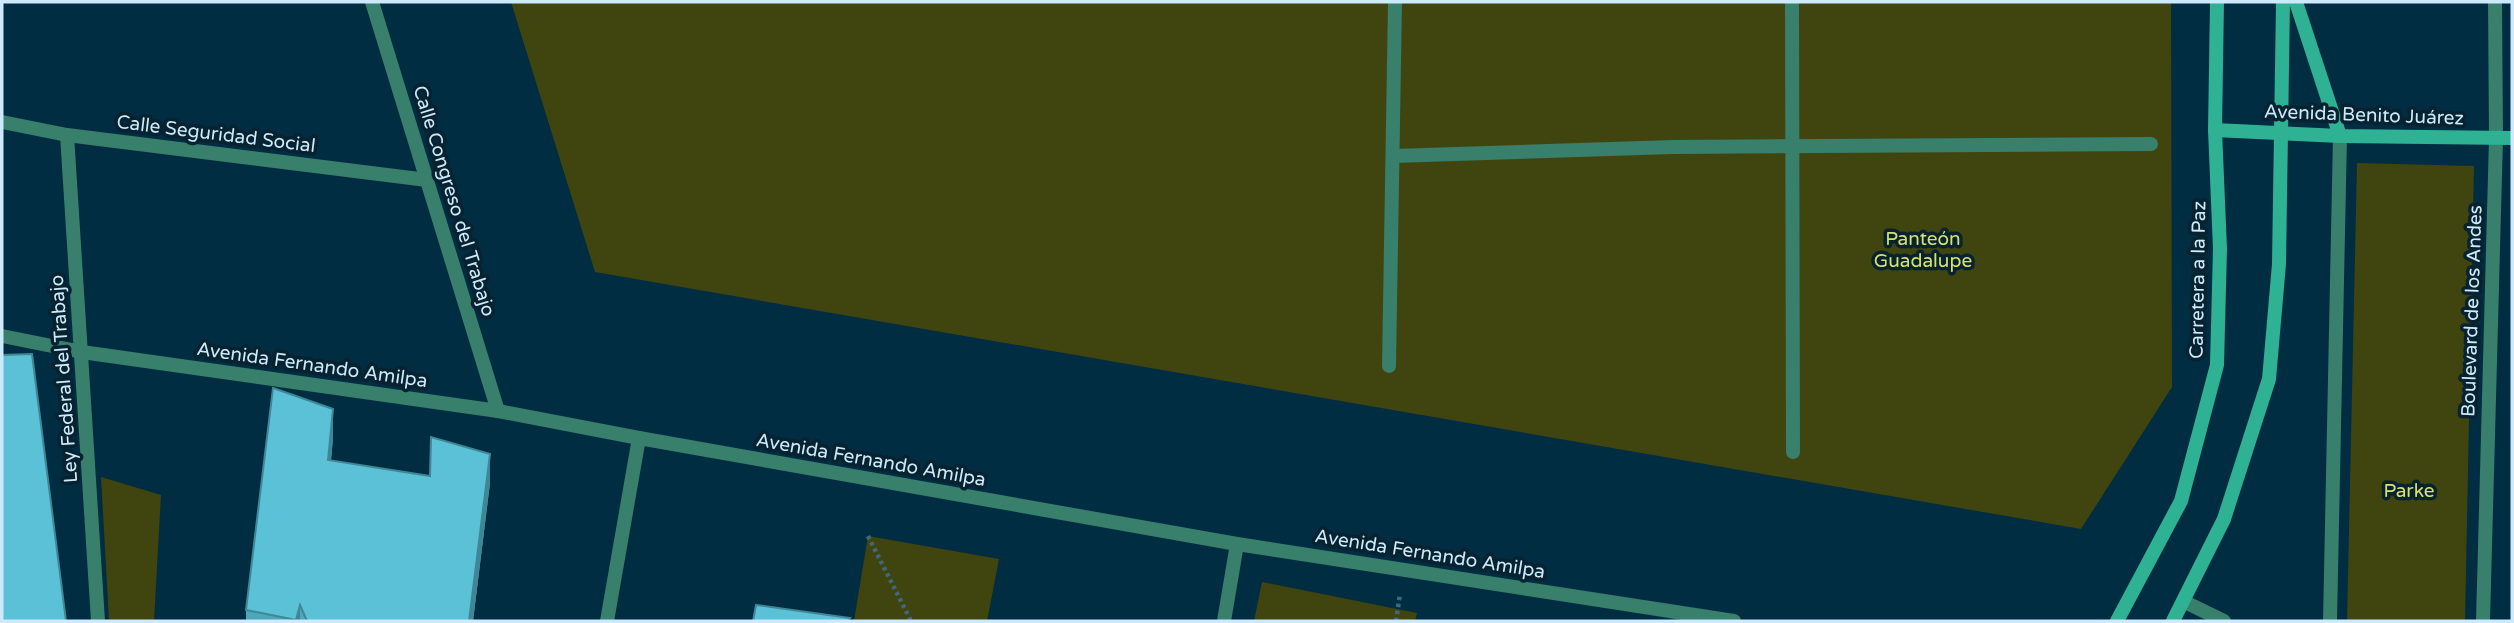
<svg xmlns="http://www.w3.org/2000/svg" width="2514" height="623" font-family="'Varela Round',sans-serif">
<rect width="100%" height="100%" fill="#002d41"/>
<g fill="#40440e">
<polygon points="511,2 2171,2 2172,387 2081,529 595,272"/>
<polygon points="2357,163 2474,166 2465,621 2347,621"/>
<polygon points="101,477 161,495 154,621 109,621"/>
<polygon points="868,536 999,559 987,621 854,621"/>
<polygon points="1262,582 1417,613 1415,621 1254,621"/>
</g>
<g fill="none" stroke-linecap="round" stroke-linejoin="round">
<g stroke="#40687c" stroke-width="4.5" stroke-dasharray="3.5 3.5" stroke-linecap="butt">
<polyline points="868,536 911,621"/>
<polyline points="1396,621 1400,594"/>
</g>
<g stroke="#387f6c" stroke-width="14">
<polyline points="1792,2 1793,452"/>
<polyline points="1393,156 1673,147 2151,144"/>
<polyline points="1389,366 1395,2"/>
</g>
<g stroke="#387f6c" stroke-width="14">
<polyline points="372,2 498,411"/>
<polyline points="2,122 67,135 427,180"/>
<polyline points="67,135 98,621"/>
<polyline points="2,336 82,352 498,411 639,438 1237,544 1734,621"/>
<polyline points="2185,602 2224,621"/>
<polyline points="607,621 639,438"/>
<polyline points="1224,621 1237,544"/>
<polyline points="2330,621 2340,136"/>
<polyline points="2483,621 2496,138 2495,2"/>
</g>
<g stroke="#2fb193" stroke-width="14">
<polyline points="2296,2 2340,136"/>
<polyline points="2215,130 2340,136 2512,138"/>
<polyline points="2117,621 2181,501 2217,365 2220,249 2215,130 2217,2"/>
<polyline points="2173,621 2224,519 2269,379 2279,264 2283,2"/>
</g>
</g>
<polygon fill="#4da6b9" points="333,438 331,461 430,476 490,483 473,621 246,621 246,610"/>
<g fill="#3f8796">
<polygon points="333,409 333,438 328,490 328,460"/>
<polygon points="490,454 490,483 473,621 469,621"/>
<polygon points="300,605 300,621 296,621 296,620"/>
</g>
<g fill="#5ac1d7" stroke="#3f8796" stroke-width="2">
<polygon points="32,354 66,621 2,621 2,355"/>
<polygon points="273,388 333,409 328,460 430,476 431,437 490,454 469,621 307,621 300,605 296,620 246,610"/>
<polygon points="756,605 850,618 848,621 753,621"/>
</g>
<g text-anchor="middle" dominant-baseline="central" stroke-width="7" stroke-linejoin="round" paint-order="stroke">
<g font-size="19" fill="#cceafc" stroke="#08222f">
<text transform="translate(2364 115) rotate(2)">Avenida Benito Juárez</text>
<text transform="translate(216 134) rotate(7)">Calle Seguridad Social</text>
<text transform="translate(454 201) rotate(73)">Calle Congreso del Trabajo</text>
<text transform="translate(2198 280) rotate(-89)">Carretera a la Paz</text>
<text transform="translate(2472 311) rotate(-88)">Boulevard de los Andes</text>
<text transform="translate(312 365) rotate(8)">Avenida Fernando Amilpa</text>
<text transform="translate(64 379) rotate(-94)">Ley Federal del Trabajo</text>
<text transform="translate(871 460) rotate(10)">Avenida Fernando Amilpa</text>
<text transform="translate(1430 554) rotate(9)">Avenida Fernando Amilpa</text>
</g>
<g font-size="19" fill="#d7e26a" stroke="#08222f">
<text x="1923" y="239">Panteón<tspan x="1923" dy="22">Guadalupe</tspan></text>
<text x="2409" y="491">Parke</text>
</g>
</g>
<rect width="2514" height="623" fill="none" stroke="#cceafc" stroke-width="7"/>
</svg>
